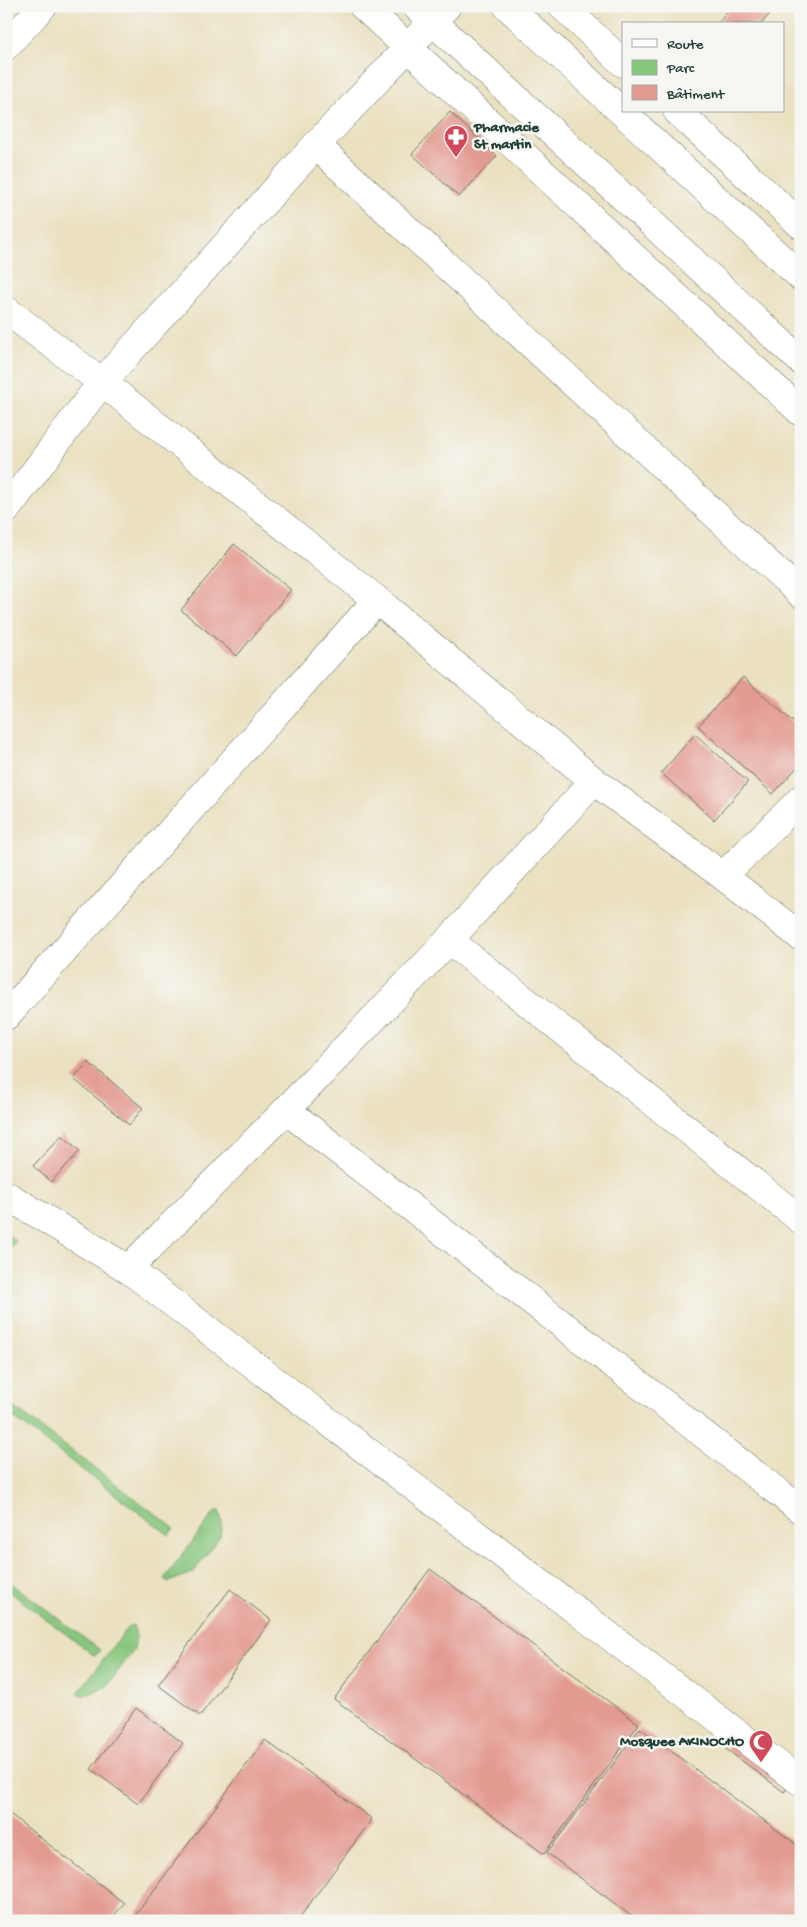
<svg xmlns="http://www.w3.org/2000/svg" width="807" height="1927" font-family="'Gochi Hand',sans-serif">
<rect width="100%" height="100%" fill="#f6f6f2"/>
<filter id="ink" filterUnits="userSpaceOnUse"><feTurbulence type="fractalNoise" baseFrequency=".02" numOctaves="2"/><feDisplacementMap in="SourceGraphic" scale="10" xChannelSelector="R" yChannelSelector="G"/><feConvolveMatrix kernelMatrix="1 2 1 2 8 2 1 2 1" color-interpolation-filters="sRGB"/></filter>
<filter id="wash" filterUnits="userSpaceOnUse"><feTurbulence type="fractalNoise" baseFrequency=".0096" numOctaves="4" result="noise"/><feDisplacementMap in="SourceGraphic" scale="20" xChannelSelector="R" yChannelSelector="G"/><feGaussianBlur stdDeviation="1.12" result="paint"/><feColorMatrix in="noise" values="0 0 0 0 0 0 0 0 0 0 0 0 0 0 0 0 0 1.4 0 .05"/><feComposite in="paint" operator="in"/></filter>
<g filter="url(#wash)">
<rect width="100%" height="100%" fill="#ebe1c1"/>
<g fill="#87c67d" stroke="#538258">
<polygon points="6,1234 16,1241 6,1255"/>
<polygon points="6,1401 174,1528 169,1535 6,1412"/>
<polygon points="219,1510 222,1522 220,1536 193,1573 168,1582 165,1578 214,1513"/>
<polygon points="6,1579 100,1650 95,1656 6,1589"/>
<polygon points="133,1625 136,1636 134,1650 106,1687 81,1696 78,1693 128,1627"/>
</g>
<g id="blocks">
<g fill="#e39a90">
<polygon points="733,6 773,6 775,8 761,24 717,24"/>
<polygon points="450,112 497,156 459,197 412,154"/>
<polygon points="234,544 291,590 237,656 181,610"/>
<polygon points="743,677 801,729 801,763 773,794 698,726"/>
<polygon points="695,734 748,782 714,820 661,773"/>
<polygon points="88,1062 143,1108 129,1125 74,1079"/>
<polygon points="62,1135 80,1151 51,1182 33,1166"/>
<polygon points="430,1569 639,1724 544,1854 334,1699"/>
<polygon points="230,1589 271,1620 200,1716 158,1685"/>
<polygon points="136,1708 183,1743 138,1804 91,1769"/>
<polygon points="640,1728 801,1848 801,1921 638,1921 547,1853"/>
<polygon points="738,1734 795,1777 784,1792 726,1749"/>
<polygon points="265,1740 372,1819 297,1921 131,1921"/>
<polygon points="6,1811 124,1903 110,1921 6,1921"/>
</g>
</g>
</g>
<g filter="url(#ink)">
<use href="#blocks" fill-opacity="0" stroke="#667665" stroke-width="1"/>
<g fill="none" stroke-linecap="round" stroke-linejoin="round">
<defs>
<g id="minor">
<polyline points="363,6 801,412"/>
<polyline points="416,6 801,361"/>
<polyline points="507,6 801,277"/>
<polyline points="562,6 623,63"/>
<polyline points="6,46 43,6"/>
<polyline points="677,111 801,225"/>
<polyline points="316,145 801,594"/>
<polyline points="6,310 102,382 377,600 594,781 723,876 801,937"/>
<polyline points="6,510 102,382 316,145 447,6"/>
<polyline points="723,876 801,799"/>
<polyline points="449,940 801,1220"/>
<polyline points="6,1016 377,600"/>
<polyline points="286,1110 801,1510"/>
<polyline points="6,1195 128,1269 801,1782"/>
<polyline points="128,1269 286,1110 449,940 594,781"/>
</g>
</defs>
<use href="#minor" stroke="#667665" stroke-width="29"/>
<use href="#minor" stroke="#fff" stroke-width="28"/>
</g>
</g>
<defs>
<symbol id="pharmacy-pin" viewBox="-11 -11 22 30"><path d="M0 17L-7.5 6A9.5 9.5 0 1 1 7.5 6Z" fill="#d1495b" stroke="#f6f6f2"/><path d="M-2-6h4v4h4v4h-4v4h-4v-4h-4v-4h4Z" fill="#fff"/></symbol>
<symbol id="mosque-pin" viewBox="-11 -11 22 30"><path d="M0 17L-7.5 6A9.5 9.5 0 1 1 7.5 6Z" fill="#d1495b" stroke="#f6f6f2"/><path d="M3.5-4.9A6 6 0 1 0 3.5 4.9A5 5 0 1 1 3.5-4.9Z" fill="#fff"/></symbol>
</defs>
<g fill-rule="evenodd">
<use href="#pharmacy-pin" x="442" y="123" width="28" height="38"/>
<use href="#mosque-pin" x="747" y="1728" width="28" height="38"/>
</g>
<g text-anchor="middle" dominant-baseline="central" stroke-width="5" stroke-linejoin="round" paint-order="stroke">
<g font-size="15" font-weight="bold" fill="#1f3d34" stroke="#f6f6f2" text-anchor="start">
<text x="474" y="128">Pharmacie<tspan x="474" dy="17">St martin</tspan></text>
<text x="744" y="1742" text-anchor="end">Mosquee AKINOCHO</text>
</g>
</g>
<rect width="807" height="1927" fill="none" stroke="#f6f6f2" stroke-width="25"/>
<rect x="622" y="22" width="162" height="90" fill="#f6f6f2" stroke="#a0aca6"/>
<rect x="632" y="39" width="25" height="8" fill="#ffffff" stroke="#a0aca6"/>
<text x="667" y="48" font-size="15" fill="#1f3d34">Route</text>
<rect x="632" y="60" width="25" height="15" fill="#87c67d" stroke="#a0aca6"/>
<text x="667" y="72" font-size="15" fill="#1f3d34">Parc</text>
<rect x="632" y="85" width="25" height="15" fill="#e39a90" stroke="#a0aca6"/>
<text x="667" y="98" font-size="15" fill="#1f3d34">Bâtiment</text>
</svg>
